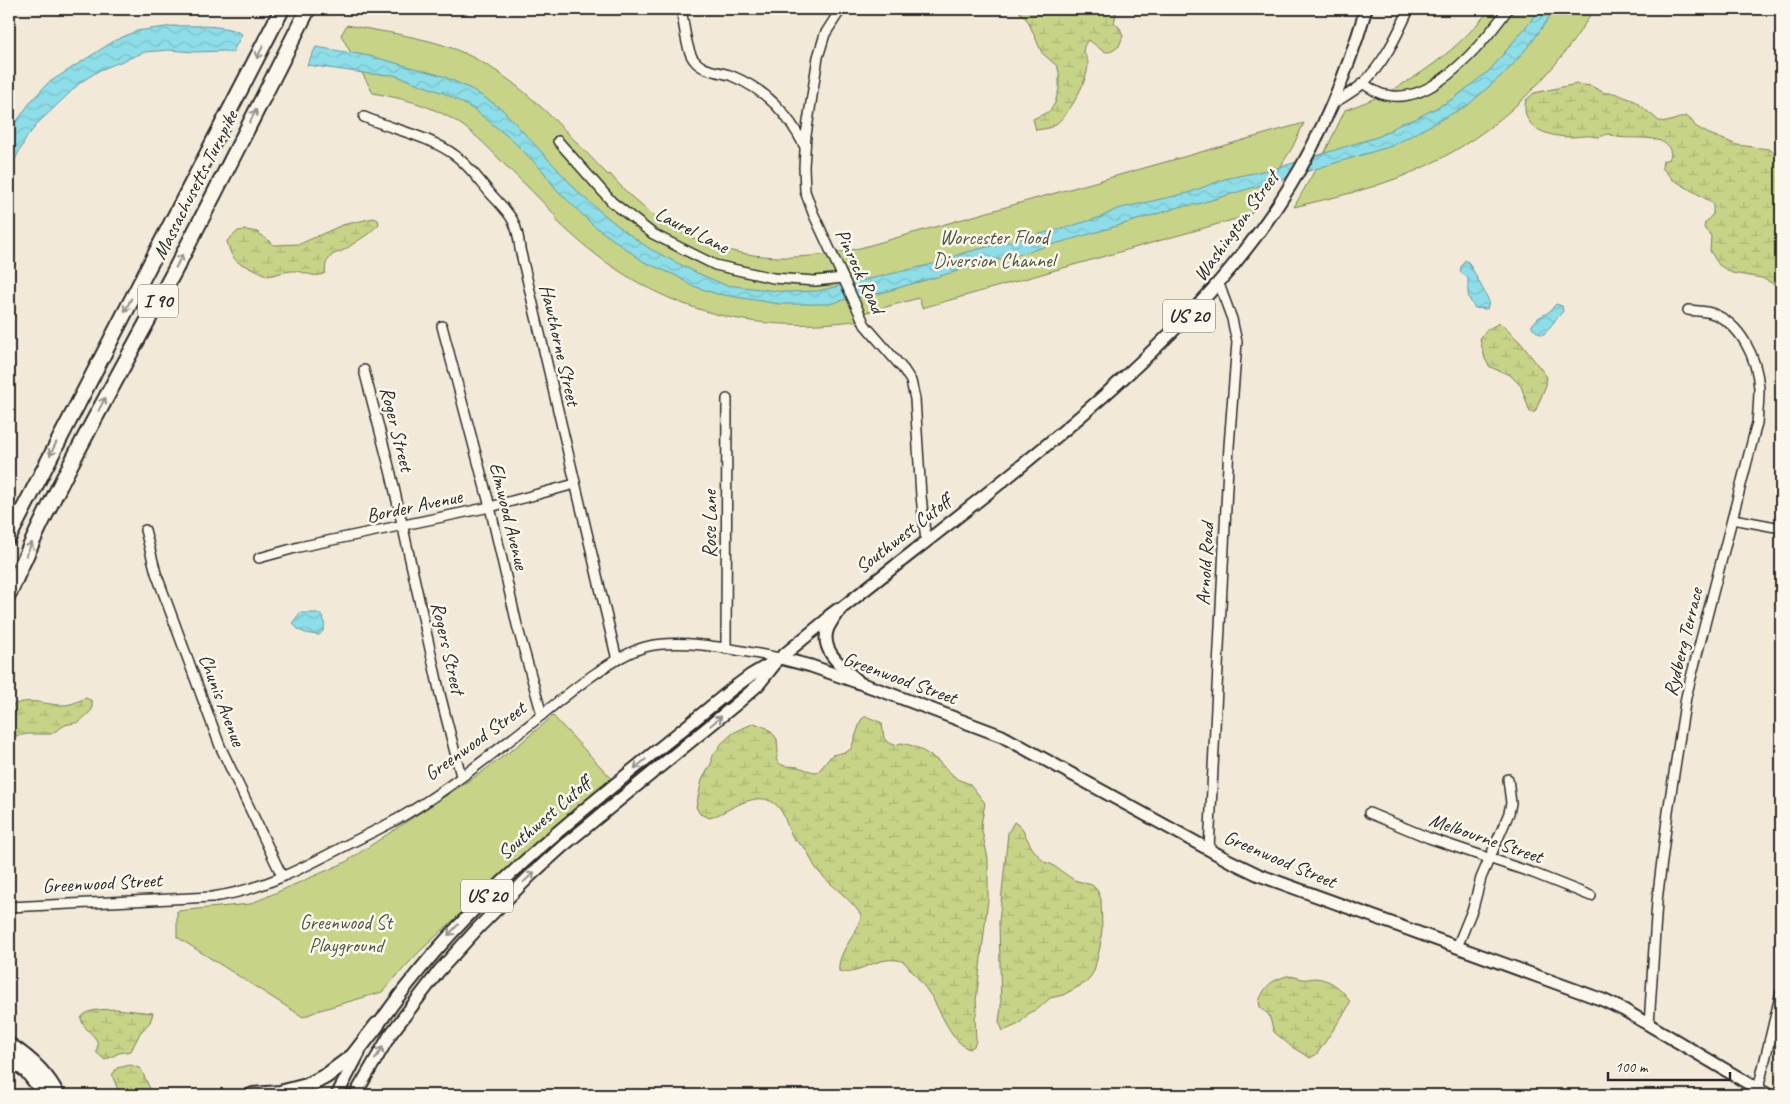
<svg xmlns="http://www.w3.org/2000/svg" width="1790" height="1104" font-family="Caveat,sans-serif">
<defs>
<pattern id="wetland-marsh" width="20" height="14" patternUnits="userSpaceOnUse" patternTransform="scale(1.25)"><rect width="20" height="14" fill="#c7d387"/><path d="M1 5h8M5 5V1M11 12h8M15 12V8" fill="none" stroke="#abb575"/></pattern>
<pattern id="water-waves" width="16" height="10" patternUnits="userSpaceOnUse" patternTransform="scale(1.25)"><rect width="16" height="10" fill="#8ddee9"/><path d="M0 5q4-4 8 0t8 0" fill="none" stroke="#7abfc8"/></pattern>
</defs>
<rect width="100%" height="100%" fill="#f3e9d8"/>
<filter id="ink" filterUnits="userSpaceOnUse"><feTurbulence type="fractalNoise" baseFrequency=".02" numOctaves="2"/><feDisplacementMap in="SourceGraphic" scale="10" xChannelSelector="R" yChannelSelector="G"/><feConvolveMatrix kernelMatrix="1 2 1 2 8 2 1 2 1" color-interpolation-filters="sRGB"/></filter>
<g filter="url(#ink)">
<g fill="url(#wetland-marsh)" stroke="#797f59">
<path d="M1018,9H1117L1114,23L1120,28L1123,36L1119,46C1105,59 1101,48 1090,41L1088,40C1078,53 1088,54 1088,64C1088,81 1067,120 1051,127C1047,129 1041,129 1036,130L1033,119L1050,111L1055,103L1059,89V72L1057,66L1042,53L1028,21L1021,14Z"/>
<path d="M1576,84L1591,86L1605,93H1614L1635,101L1659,121L1667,122L1686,116L1692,121L1695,126L1707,133L1737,145L1768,149L1781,155V288L1762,278L1732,273L1719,265L1710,251L1711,236L1704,228L1705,223L1713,214V203L1672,179L1662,168L1663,161L1669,159L1671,154C1668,132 1632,140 1617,137C1614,136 1612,135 1609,134C1605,134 1602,137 1598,137C1594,137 1590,135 1586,136C1581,136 1576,137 1571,137C1548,137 1519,128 1526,100L1534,93Z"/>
<path d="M374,218L378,220L379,224L368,234L344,250L332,255L326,263L325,273C315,279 306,272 296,271C288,270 275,275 267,276C245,261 234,271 227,241L238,231L246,230L257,232L274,245L300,244L342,225Z"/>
<polygon points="1500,323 1520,342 1547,377 1546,385 1535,412 1530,412 1521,386 1510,375 1490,367 1485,359 1480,339 1486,330"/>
<path d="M86,698L92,701V710L79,722L65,725L51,734H28L9,737V707C29,696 43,705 63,705C72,705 78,701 86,698Z"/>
<path d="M864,717H868L882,723L884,738L887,742L895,745L901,743L907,744L918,748L937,760L957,779L970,784L985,803L981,826L988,859V899L976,1001L977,1011L975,1017L976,1041L974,1046L970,1049C953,1045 940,1010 931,996C923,984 914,973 904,962C880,952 857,977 839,971C837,950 861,931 861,915C850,898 831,886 818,871C812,864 810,854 804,847C802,845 798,843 795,840C784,827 787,807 768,800C750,794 727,812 710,818L700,814L696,807L702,780L712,762V757L722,743L733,733L754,723L767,728L773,734L777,739L778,753L776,759C782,769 788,765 798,767C805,769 810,772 818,772L832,755L846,752L851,749L861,720Z"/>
<polygon points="1014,822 1021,827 1032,848 1044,862 1051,864 1074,880 1092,885 1097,890 1101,899 1102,929 1100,947 1094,971 1087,982 1063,995 1050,998 1039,1008 1029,1013 1019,1024 1003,1031 999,1022 1001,1007 999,922 1008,833"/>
<path d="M1287,976C1294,976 1297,978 1303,979C1307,980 1311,978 1315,978C1330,979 1343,989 1350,1002L1347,1009L1317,1054L1310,1058L1292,1047L1274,1032L1269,1015L1260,1007L1259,1001C1266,985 1270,981 1287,976Z"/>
<path d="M116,1009L153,1013L150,1022L140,1033L131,1051L119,1053L105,1060L96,1052C103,1035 84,1034 81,1018C87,1008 104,1010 116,1009Z"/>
<polygon points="131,1065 141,1069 151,1091 148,1095 120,1095 112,1075 117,1068"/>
</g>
<g fill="#c7d387" stroke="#797f59">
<path d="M1490,9H1594C1545,92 1472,155 1378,185C1351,194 1322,200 1294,207L1324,154L1345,110C1403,90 1452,57 1490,9Z"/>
<path d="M347,25C378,31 410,35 440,44C510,65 559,125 608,175L610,174C676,252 763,271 860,248L1304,123L1292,148L1250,215L922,308L919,298L860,314L861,320C740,337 643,305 555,219L557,217C540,199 523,182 505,165C487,146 470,128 447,116C423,103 399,98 373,93L341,35Z"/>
<polygon points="553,716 615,782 542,838 419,952 382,992 320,1010 303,1017 177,937 177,911 250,904 344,863 479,774 516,747"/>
</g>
<g fill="url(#water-waves)" stroke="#66969d">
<path d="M1538,9H1555L1532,42L1509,69L1468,105L1392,146L1198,204L1179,207C1076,240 971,266 867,297H854L829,304H780L717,294L690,285L677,276L644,262L593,225L556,189L543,171L512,140L475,110L446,94L394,75L371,74L307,65L316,47L370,56L443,76L473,90L502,109L582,196L623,230L650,249L695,272L725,285L786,292L818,291L933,264L963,253L1068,227L1101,217L1117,209L1188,193L1225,179L1277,168L1380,136L1402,123L1413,120L1453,99L1490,70L1530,22Z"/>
<path d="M173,26C192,26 226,24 242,34L232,53L224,51L194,52L169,50L145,52L100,70L81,82L38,123L27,137L14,161L9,177V132L32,100L48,83L114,41L136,31Z"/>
<path d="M1465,260L1469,263L1488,299L1489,302L1487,309L1475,308C1466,296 1468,293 1468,278L1460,272L1461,267Z"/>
<polygon points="1556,304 1562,306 1563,311 1544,334 1540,334 1532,328 1532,325 1538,318 1549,312"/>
<path d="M300,613H318L323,617C325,624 326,630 319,635C309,634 297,633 293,622Z"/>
</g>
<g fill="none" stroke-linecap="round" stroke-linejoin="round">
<defs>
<g id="minor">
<path d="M681,9C684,22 686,51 694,60C703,72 719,71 732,76C768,91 788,114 805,147"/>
<polyline points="841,9 825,34 818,57 806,135 804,167 805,191 813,213 865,325 904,370 911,381 915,399 921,496 926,541"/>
<path d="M1362,83C1370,87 1377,94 1386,95C1433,106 1484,42 1508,9"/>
<path d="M1331,105C1341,98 1352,93 1361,85C1383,65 1397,36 1409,9"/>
<path d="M364,117C394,130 430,136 456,156C469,166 480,181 490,193C510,215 517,219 520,249L617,660"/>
<polyline points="558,141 612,202 653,234 715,265 773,278 815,281 843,278"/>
<polyline points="442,326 490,507 517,625 542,715"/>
<polyline points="364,370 391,474 440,694 461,776"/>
<polyline points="1733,519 1781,528"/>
<polyline points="145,530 156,573 220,746 282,876"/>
<polyline points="259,558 299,547 490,507 575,484"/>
<polyline points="726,649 727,399"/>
<polyline points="1369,813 1429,838 1533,873 1591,896"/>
<polyline points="1209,849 1229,446 1237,342 1232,319 1219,284"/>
<path d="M9,907L212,897C258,891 299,870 339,849C360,838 382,828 403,816C444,792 486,759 523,730C555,705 607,658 645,647C683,637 741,651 780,658"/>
<polyline points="1457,947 1473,908 1481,878 1509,813 1511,803 1508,779"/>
<path d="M1649,1025L1657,901L1668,812L1686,697L1757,423C1758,412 1759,400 1759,388C1757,358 1741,323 1711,313C1704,311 1695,311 1688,310"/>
<polyline points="1770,1039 1781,1042"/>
<polyline points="1758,1089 1781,992"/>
</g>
<g id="major">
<polyline points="780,658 811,666 888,693 1002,736 1228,860 1259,875 1603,1000 1624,1010 1768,1095"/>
<path d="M857,680C842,667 819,650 828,628C831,622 835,616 838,611C932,536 1029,464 1118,383C1186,321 1242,264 1290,186C1324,131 1348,70 1366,9"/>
<path d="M374,1031C469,889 603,797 732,689L751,675L780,658L830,617"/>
<polyline points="337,1095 359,1053"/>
<polyline points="355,1095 390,1035 439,971 478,928 531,875 563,846 740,701 758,685 774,665"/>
</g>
<g id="highway">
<polyline points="9,537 282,9"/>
<path d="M9,594C57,481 119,376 176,268C221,182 264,95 308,9"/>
<polyline points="830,617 838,611"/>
<path d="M9,1045C29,1058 47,1074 57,1095"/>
<polyline points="9,1057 27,1071 46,1095"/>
<polyline points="253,1095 280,1093 307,1086 326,1076 353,1056 377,1025"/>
</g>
</defs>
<use href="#minor" stroke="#2b2b2b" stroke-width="12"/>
<use href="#major" stroke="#2b2b2b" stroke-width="15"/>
<use href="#highway" stroke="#2b2b2b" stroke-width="18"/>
<use href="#minor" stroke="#fbf7ec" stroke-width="9"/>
<use href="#major" stroke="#fbf7ec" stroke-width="11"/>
<use href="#highway" stroke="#fbf7ec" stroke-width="14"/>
</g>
<defs><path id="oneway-shaft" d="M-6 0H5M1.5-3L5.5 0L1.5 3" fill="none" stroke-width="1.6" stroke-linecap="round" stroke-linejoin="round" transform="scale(1.25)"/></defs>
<g stroke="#93918c">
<use href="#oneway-shaft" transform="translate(260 52) rotate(117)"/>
<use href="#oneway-shaft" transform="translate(253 116) rotate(-63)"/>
<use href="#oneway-shaft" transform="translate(179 261) rotate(-63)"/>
<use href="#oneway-shaft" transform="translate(128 305) rotate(117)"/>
<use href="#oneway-shaft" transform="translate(102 404) rotate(-62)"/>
<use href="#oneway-shaft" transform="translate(53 449) rotate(117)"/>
<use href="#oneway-shaft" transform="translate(29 549) rotate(-65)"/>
<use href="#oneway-shaft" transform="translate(716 721) rotate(-40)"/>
<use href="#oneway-shaft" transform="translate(640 764) rotate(141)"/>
<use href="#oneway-shaft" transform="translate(529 877) rotate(-43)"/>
<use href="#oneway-shaft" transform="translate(453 930) rotate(133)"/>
<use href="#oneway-shaft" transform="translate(379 1053) rotate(-58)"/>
</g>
</g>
<g text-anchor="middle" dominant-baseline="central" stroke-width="5" stroke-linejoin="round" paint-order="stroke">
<g fill="#fbf7ec" stroke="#696865" stroke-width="1">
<rect x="138" y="284.5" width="40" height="33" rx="4"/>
<rect x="1163" y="299.5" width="52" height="33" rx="4"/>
<rect x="461" y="879.5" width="52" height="33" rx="4"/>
</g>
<g font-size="19" font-weight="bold" fill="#2b2b2b">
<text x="158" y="301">I 90</text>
<text x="1189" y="316">US 20</text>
<text x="487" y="896">US 20</text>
</g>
<g font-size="20" fill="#2b2b2b" stroke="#fbf7ec">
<text transform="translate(195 185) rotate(-63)">Massachusetts Turnpike</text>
<text transform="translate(1236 226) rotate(-54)">Washington Street</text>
<text transform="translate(692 230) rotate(27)">Laurel Lane</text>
<text transform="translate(860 271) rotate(65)">Pinrock Road</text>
<text transform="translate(560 345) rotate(77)">Hawthorne Street</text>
<text transform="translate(397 429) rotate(76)">Roger Street</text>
<text transform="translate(414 506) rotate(-12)">Border Avenue</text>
<text transform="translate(509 516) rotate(76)">Elmwood Avenue</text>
<text transform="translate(709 524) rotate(-90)">Rose Lane</text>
<text transform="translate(903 534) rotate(-38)">Southwest Cutoff</text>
<text transform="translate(1205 564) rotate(-87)">Arnold Road</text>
<text transform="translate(1683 642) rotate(-76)">Rydberg Terrace</text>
<text transform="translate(448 648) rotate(77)">Rogers Street</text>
<text transform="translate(900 678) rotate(20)">Greenwood Street</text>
<text transform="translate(222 700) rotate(69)">Chunis Avenue</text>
<text transform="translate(475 741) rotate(-36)">Greenwood Street</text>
<text transform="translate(544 818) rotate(-41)">Southwest Cutoff</text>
<text transform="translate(1486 838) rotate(19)">Melbourne Street</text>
<text transform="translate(1280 859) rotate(23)">Greenwood Street</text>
<text transform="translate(102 883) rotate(-3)">Greenwood Street</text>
</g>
<g font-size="20" fill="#525542" stroke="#fbf7ec">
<text x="994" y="237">Worcester Flood<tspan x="994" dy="23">Diversion Channel</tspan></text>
<text x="346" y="922">Greenwood St<tspan x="346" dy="23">Playground</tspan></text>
</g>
</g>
<rect width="1790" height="1104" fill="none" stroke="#fbf7ec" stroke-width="30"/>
<rect x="15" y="15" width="1760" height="1074" fill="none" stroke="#2b2b2b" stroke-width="2" filter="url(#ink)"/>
<path d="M1608 1072v8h122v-8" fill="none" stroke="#2b2b2b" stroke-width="2.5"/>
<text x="1615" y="1072" font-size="15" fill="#2b2b2b" stroke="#fbf7ec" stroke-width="4" paint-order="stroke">100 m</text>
</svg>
